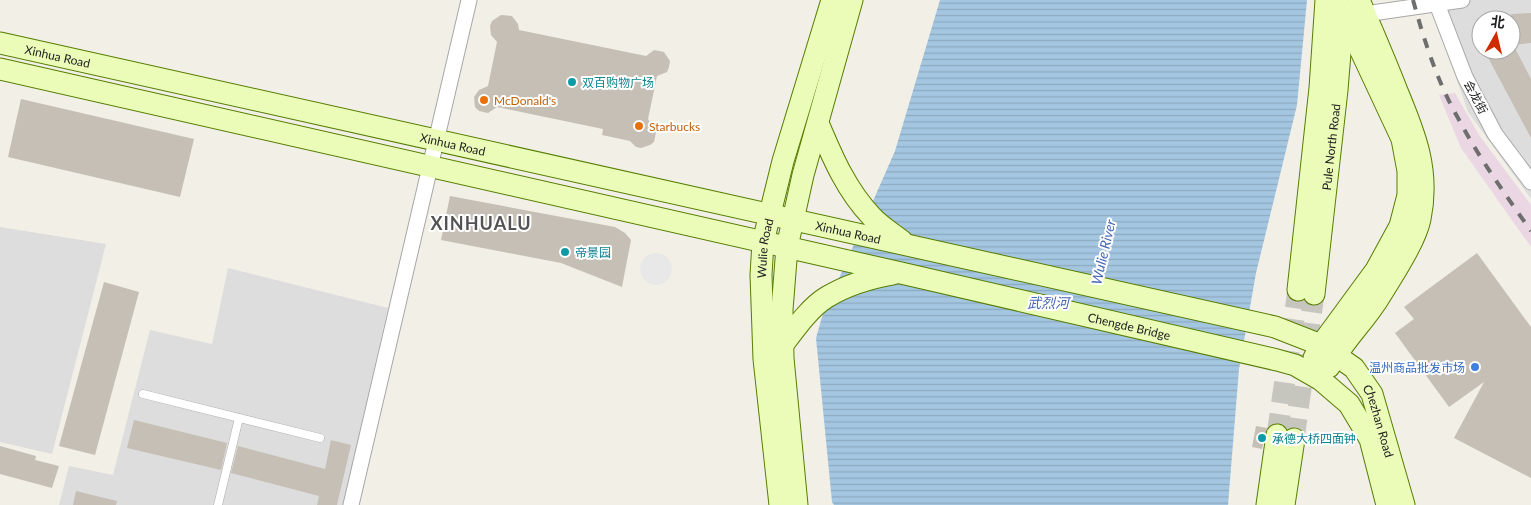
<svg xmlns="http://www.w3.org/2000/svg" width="1531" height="505" font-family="Lato,'Noto Sans SC',sans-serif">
<defs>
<pattern id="water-rules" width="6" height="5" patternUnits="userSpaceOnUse" patternTransform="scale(1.25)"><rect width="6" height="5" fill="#a4c6e0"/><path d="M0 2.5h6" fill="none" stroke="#8daac0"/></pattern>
</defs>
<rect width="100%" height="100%" fill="#f1efe6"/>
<g fill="#dedddd" fill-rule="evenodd">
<path d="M1429,0H1531V199L1468,112ZM1481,20H1511V50H1481Z"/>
<polygon points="0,227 106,244 52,454 0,442"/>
<polygon points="228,268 388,308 343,505 59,505 69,466 113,475 150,330 212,344"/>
</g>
<polygon fill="#ead7e3" points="1455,93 1479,135 1531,205 1531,247 1461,148 1439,95"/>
<circle fill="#e8e8e8" cx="656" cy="269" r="16"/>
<polygon fill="url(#water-rules)" points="940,0 1307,0 1297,105 1256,273 1239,369 1228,505 834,505 832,502 816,338 822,317 895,151"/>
<g fill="#c6bfb5">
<polygon points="1531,13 1531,43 1511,45 1511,14"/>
<polygon points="501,15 512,16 518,24 519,30 646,56 654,50 664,52 670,61 669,67 667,72 657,76 648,119 656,132 654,142 650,145 641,148 636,147 630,141 602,135 603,129 497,107 488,113 479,111 475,107 474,97 479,90 488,86 497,42 491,35 490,26 492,21"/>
<polygon points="1484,50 1516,50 1531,79 1531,138"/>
<polygon points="21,99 194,139 180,197 8,157"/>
<polygon points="450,196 615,227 625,233 631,240 622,287 561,263 441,240"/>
<polygon points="1477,253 1531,327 1531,478 1454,438 1484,382 1449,407 1395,333 1414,319 1404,307"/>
<polygon points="104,282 139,292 95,455 59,446"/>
<polygon points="134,420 227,443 221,470 127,448"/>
<polygon points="1256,426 1267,428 1262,449 1252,447"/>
<polygon points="331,440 351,445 337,505 317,505 319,496 231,473 238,446 325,469"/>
<polygon points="0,446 36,456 35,460 59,466 52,488 0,474"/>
<polygon points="76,491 117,501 116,505 73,505"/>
</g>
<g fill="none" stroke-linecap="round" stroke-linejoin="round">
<g stroke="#c7c6be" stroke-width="21" stroke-dasharray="21 11" stroke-linecap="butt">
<polyline points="1277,435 1298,290"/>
<polyline points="1294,439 1314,294"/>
</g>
<defs>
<g id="lane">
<polyline points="143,394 320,438"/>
<polyline points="218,505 239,418"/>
</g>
<g id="street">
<polyline points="1437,4 1465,77 1495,134 1531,182"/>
<polyline points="1365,14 1462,0"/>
<polyline points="351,505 469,0"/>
</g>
<g id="secondary">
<path id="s1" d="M0,43L1275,327L1321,345L1354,368L1372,394L1404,505"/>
<path id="s2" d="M0,69L901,273L1277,360L1295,365L1321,380L1349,404L1370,439L1387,505"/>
<path d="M818,123C832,156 846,190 872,217C880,226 892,233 902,241"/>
<polyline points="1298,290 1320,88 1326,0"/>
<path id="s3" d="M1314,294L1337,90L1343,16"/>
<path d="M782,346C794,330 810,307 827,297C847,285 870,278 893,274"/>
<polyline points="1314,358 1321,345 1376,270 1400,226 1408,195 1408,171 1402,139 1337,0"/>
<path d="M1329,367C1343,341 1365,321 1380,296C1392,277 1416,240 1420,219C1430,171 1415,134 1397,91C1385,60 1372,30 1359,0"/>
<path id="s4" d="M780,505L764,359L761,275L763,242L783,161L832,0"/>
<polyline points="797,505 783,358 782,310 787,247 803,175 852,0"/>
<polyline points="1267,505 1277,435"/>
<polyline points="1284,505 1294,439"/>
</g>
</defs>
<use href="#lane" stroke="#a7a7a7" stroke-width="9"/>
<use href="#street" stroke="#a7a7a7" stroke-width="17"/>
<use href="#secondary" stroke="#567d00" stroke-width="23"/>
<use href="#lane" stroke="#fff" stroke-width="8"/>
<use href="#street" stroke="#fff" stroke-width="15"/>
<use href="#secondary" stroke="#ebfcb8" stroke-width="21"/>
<path stroke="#6e6e6e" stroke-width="4" stroke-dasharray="10 10" stroke-linecap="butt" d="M1413,0C1424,40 1437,81 1458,118C1479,158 1505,194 1531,231"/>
</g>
<g fill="#0f9aa8" stroke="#fff" stroke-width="2">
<circle cx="572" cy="82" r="5"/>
<circle cx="565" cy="252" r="5"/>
<circle cx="1262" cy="438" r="5"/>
</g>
<g fill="#e8710a" stroke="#fff" stroke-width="2">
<circle cx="484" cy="100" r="5"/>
<circle cx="639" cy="126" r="5"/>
</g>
<circle fill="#3f7fe0" stroke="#fff" stroke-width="2" cx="1475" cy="367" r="5"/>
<g text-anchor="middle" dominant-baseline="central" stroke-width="4" stroke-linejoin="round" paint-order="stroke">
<g font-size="12" fill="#202020" stroke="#fff">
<text stroke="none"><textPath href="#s1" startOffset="59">Xinhua Road</textPath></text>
<text transform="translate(1476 97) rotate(62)">会龙街</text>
<text stroke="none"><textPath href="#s1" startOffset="464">Xinhua Road</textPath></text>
<text stroke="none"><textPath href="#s3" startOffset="148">Pule North Road</textPath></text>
<text stroke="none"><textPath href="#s1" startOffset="869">Xinhua Road</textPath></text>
<text stroke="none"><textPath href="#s4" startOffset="258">Wulie Road</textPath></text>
<text stroke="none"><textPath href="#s2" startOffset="1158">Chengde Bridge</textPath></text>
<text stroke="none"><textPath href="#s1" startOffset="1455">Chezhan Road</textPath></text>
</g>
<g font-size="12" fill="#0d838f" stroke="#fff" text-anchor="start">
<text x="582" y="82">双百购物广场</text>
<text x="575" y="252">帝景园</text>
<text x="1272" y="438">承德大桥四面钟</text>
</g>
<g font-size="12" fill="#c56008" stroke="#fff" text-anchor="start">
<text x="494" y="100">McDonald's</text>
<text x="649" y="126">Starbucks</text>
</g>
<g font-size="12" fill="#366cbe" stroke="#fff" text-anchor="end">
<text x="1465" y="367">温州商品批发市场</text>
</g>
<g font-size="14" font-style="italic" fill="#4767b5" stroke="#fff">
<text transform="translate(1103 252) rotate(-77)">Wulie River</text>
<text x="1048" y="302">武烈河</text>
</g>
<g font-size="18" font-weight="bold" letter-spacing="1" fill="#535353" stroke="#fff">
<text x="481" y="223">XINHUALU</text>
</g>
</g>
<g transform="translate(1496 35) rotate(8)"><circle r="24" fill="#ffffff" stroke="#a6a6a6"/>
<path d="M0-4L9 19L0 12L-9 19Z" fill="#cf2b00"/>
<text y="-8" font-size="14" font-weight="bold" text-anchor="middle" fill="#202020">北</text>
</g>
</svg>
